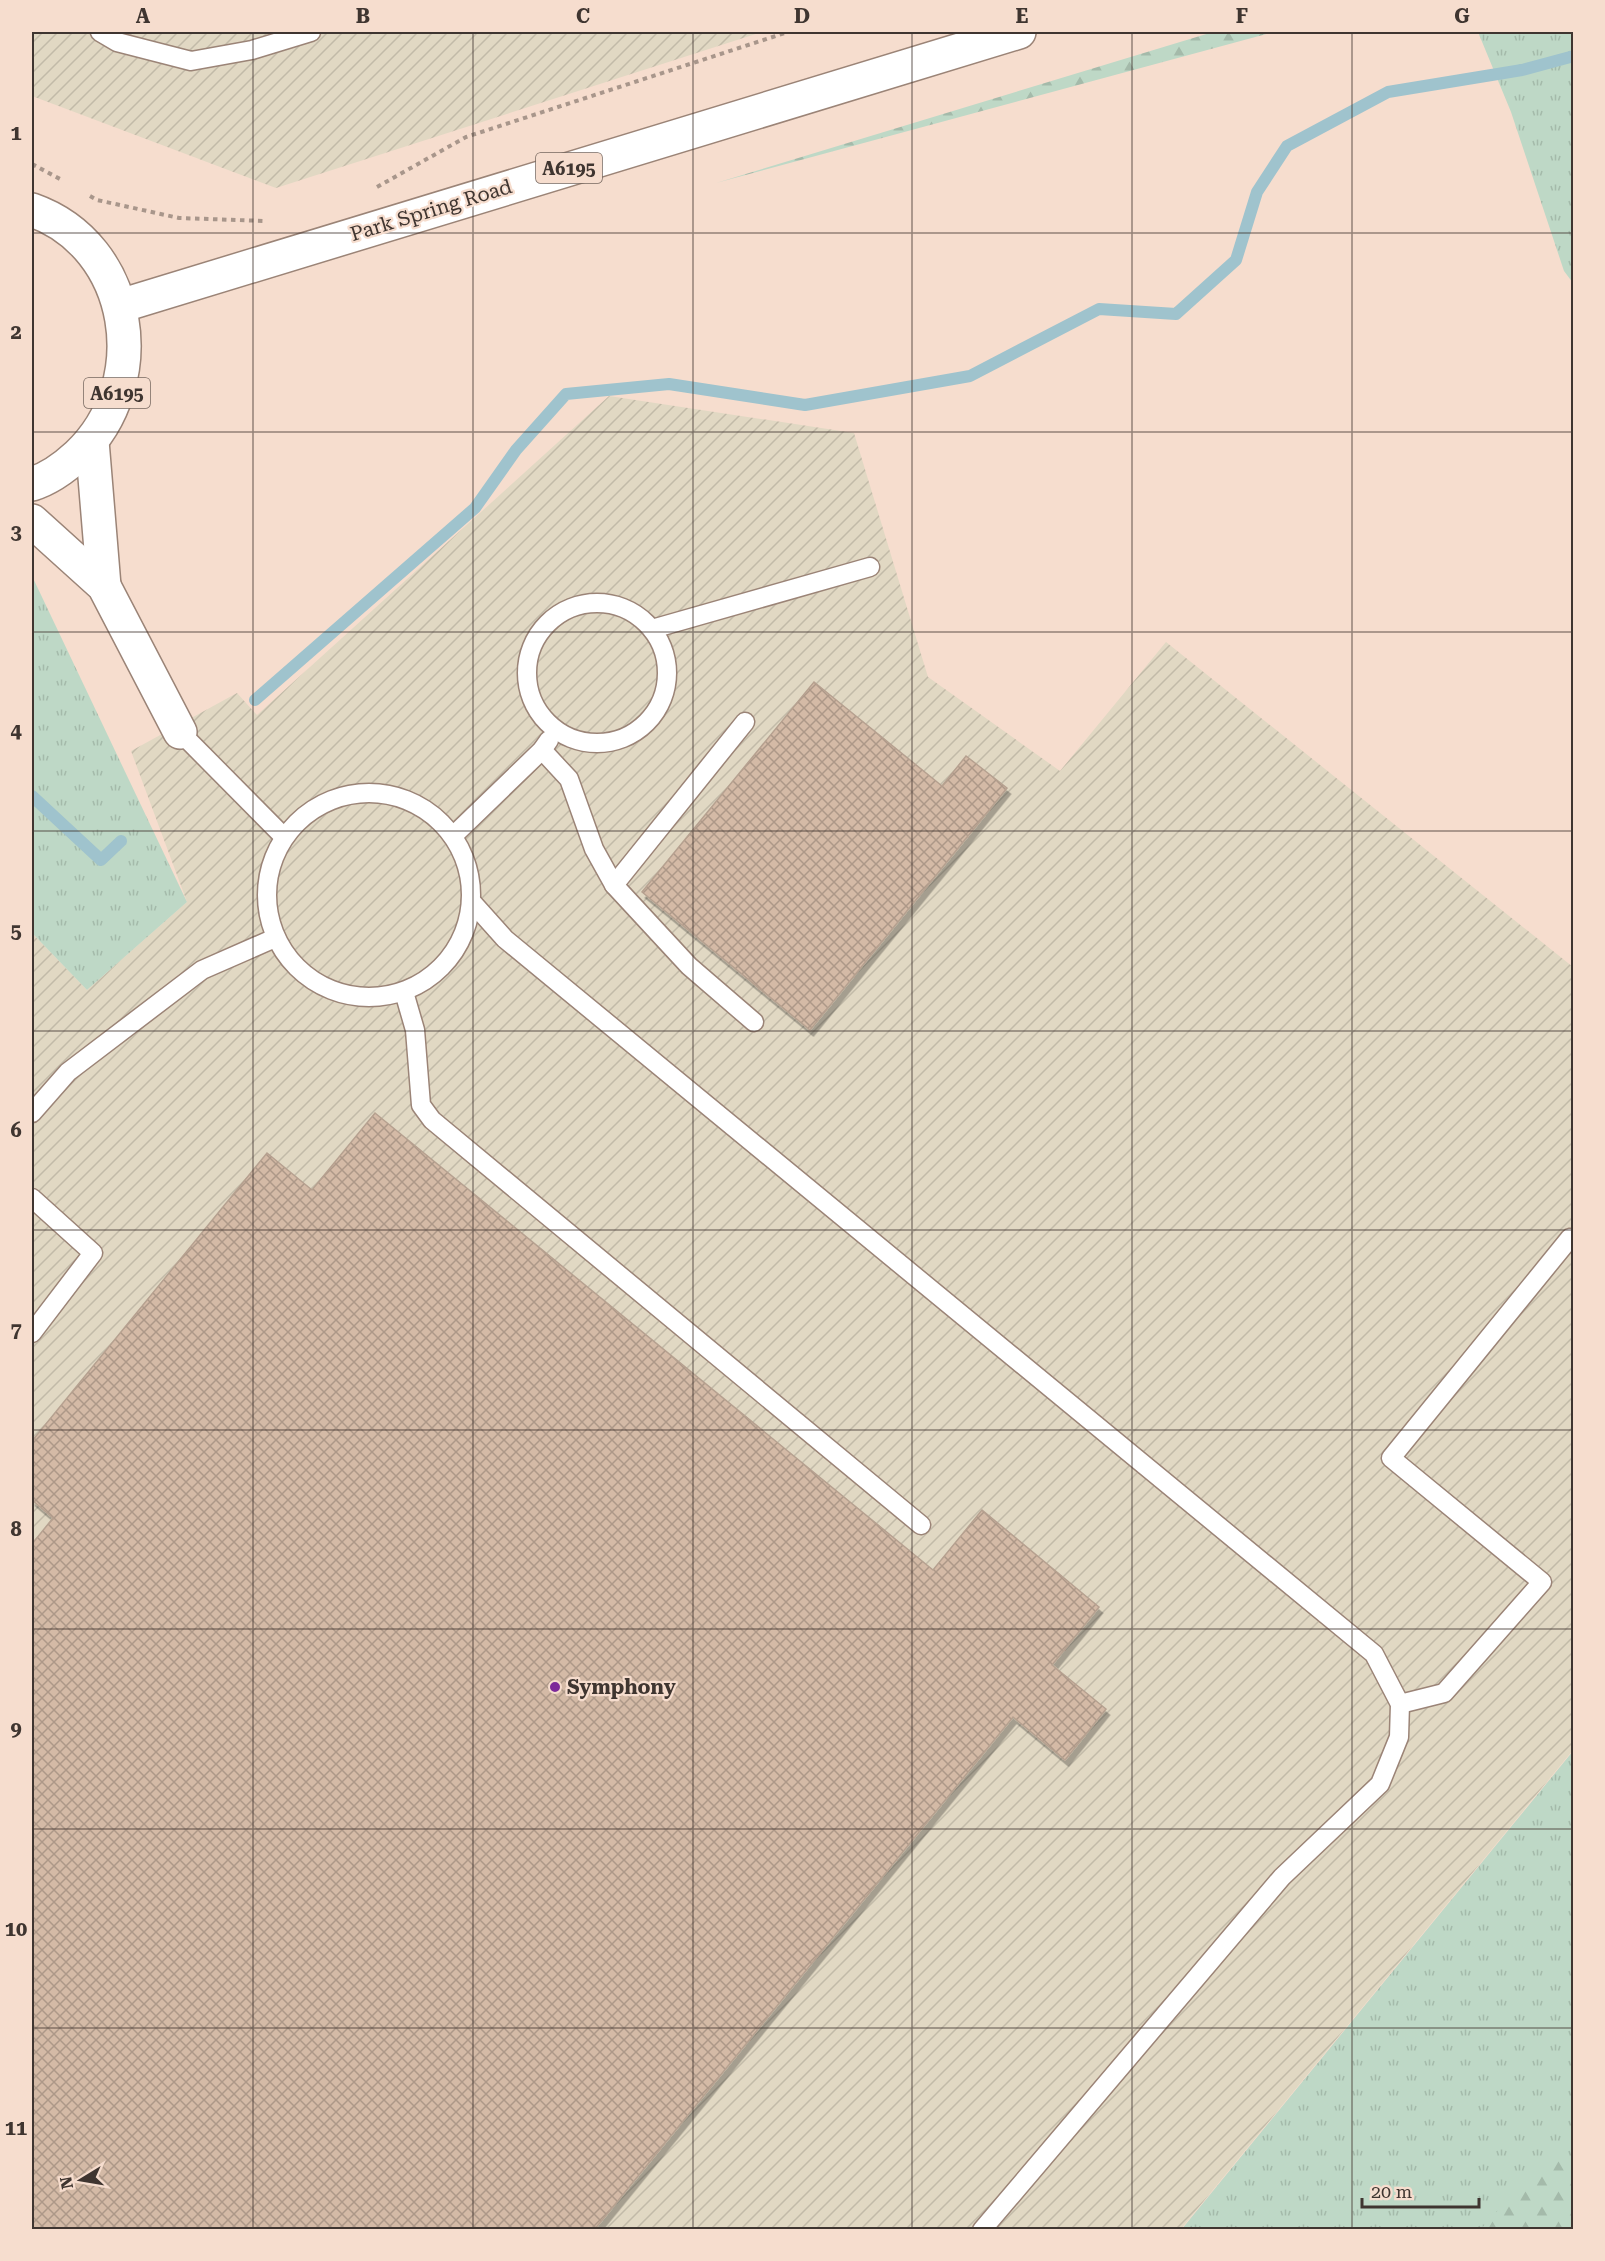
<svg xmlns="http://www.w3.org/2000/svg" width="1605" height="2261" font-family="'Roboto Serif',serif">
<defs>
<pattern id="industrial-furrows" width="10" height="10" patternUnits="userSpaceOnUse" patternTransform="scale(1.5)"><rect width="10" height="10" fill="#e1d8c3"/><path d="M-1 1l2-2M0 10L10 0M9 11l2-2" fill="none" stroke="#c2baa8"/></pattern>
<pattern id="grass-tufts" width="24" height="20" patternUnits="userSpaceOnUse" patternTransform="scale(1.5)"><rect width="24" height="20" fill="#bed8c6"/><path d="M3 7l-1-3M5 7V3M7 7l1-3M15 17l-1-3M17 17v-4M19 17l1-3" fill="none" stroke="#a4baaa"/></pattern>
<pattern id="forest-firs" width="22" height="20" patternUnits="userSpaceOnUse" patternTransform="scale(1.5)"><rect width="22" height="20" fill="#bed8c6"/><path d="M5 1l3.5 6h-7zM16 11l3.5 6h-7z" fill="#a4baaa"/></pattern>
<pattern id="building-cross-hatch" width="8" height="8" patternUnits="userSpaceOnUse" patternTransform="scale(1.5)"><rect width="8" height="8" fill="#d4baa6"/><path d="M0 0l8 8M0 8l8-8" fill="none" stroke="#ad9888"/></pattern>
<filter id="shadow"><feDropShadow dx="3.5" dy="6" stdDeviation="0" flood-color="#0004"/></filter>
</defs>
<rect width="100%" height="100%" fill="#f6ddce"/>
<g fill="url(#industrial-furrows)">
<polygon points="32,32 762,32 276,188 32,96"/>
<polygon points="609,396 854,433 928,677 1060,771 1166,642 1573,967 1573,1750 1181,2229 32,2229 32,933 87,990 187,902 131,751 237,693 257,715"/>
</g>
<g fill="url(#grass-tufts)">
<polygon points="1478,32 1573,32 1573,283 1564,271 1511,112"/>
<polygon points="32,576 187,902 87,990 32,933"/>
<polygon points="1573,1750 1573,2229 1181,2230 1573,1751"/>
</g>
<g fill="url(#forest-firs)">
<polygon points="1213,32 1274,32 716,183"/>
<polygon points="1549,2154 1573,2166 1573,2229 1481,2229"/>
</g>
<g fill="none" stroke-linecap="round" stroke-linejoin="round">
<g stroke="#9fc3cd" stroke-width="12">
<polyline points="255,700 475,508 516,450 566,394 669,384 805,405 970,376 1099,309 1176,314 1236,260 1257,192 1287,146 1388,92 1522,70 1574,56"/>
<polyline points="32,796 101,860 121,841"/>
</g>
</g>
<g fill="url(#building-cross-hatch)" stroke="#b6a190" stroke-width="1.5" filter="url(#shadow)">
<polygon points="814,682 942,786 966,756 1007,788 810,1030 642,892"/>
<polygon points="375,1113 933,1570 982,1510 1099,1607 1052,1665 1106,1709 1065,1760 1013,1717 594,2230 32,2230 32,1544 53,1518 32,1500 32,1441 267,1153 312,1190"/>
</g>
<g fill="none" stroke-linecap="round" stroke-linejoin="round">
<defs>
<g id="lane">
<polyline points="100,32 117,42 191,61 252,50 311,32"/>
<circle cx="597" cy="673" r="70"/>
<polyline points="652,629 870,567"/>
<polyline points="180,732 284,837"/>
<polyline points="542,750 569,779 594,849 614,885 689,966 754,1022"/>
<circle cx="369" cy="895" r="102"/>
<polyline points="453,836 542,750 549,740"/>
<polyline points="614,885 745,722"/>
<polyline points="471,901 505,939 1374,1654 1400,1704 1399,1737 1380,1784 1282,1877 982,2230"/>
<polyline points="404,992 415,1030 421,1105 432,1120 921,1525"/>
<polyline points="32,1113 68,1072 202,970 275,938"/>
<polyline points="32,1198 93,1253 32,1333"/>
<polyline points="1400,1704 1444,1693 1542,1582 1391,1458 1570,1238 1574,1241"/>
</g>
<g id="street">
<polyline points="92,441 104,586"/>
<polyline points="32,521 104,586 180,732"/>
</g>
<g id="primary">
<path d="M32,210C134,246 154,383 78,455C65,467 48,479 32,484"/>
<polyline points="120,306 1019,32"/>
</g>
</defs>
<use href="#lane" stroke="#9b8477" stroke-width="21"/>
<use href="#street" stroke="#9b8477" stroke-width="36"/>
<use href="#primary" stroke="#9b8477" stroke-width="36"/>
<g stroke="#a8968b" stroke-width="4" stroke-dasharray="4.5 4.5" stroke-linecap="butt">
<polyline points="32,164 60,179"/>
<polyline points="377,187 466,137 788,32"/>
<polyline points="90,196 97,200 179,218 265,221"/>
</g>
<use href="#lane" stroke="#fff" stroke-width="18"/>
<use href="#street" stroke="#fff" stroke-width="33"/>
<use href="#primary" stroke="#fff" stroke-width="33"/>
</g>
<path fill="none" stroke="#3f3530" stroke-width="1.5" stroke-opacity="0.55" d="M253,32V2230M473,32V2230M693,32V2230M912,32V2230M1132,32V2230M1352,32V2230M32,233H1574M32,432H1574M32,632H1574M32,831H1574M32,1031H1574M32,1230H1574M32,1430H1574M32,1629H1574M32,1829H1574M32,2028H1574"/>
<circle fill="#7c2999" stroke="#f6ddce" stroke-width="2" cx="555" cy="1687" r="6"/>
<g text-anchor="middle" dominant-baseline="central" stroke-width="4.5" stroke-linejoin="round" paint-order="stroke">
<g fill="#f6ddce" stroke="#76675f" stroke-width="1.5">
<rect x="536" y="153" width="66" height="30" rx="4.5"/>
<rect x="84" y="378" width="66" height="30" rx="4.5"/>
</g>
<g font-size="18" font-weight="bold" fill="#3f3530">
<text x="569" y="168">A6195</text>
<text x="117" y="393">A6195</text>
</g>
<g font-size="20" fill="#3f3530" stroke="#f6ddce">
<text transform="translate(431 210) rotate(-17)">Park Spring Road</text>
</g>
<g font-size="20" font-weight="bold" fill="#3f3530" stroke="#f6ddce" text-anchor="start">
<text x="567" y="1687">Symphony</text>
</g>
</g>
<rect width="1605" height="2261" fill="none" stroke="#f6ddce" stroke-width="66"/>
<g transform="translate(81 2180) rotate(259)" stroke="#f6ddce" stroke-width="4.5" paint-order="stroke">
<path d="M0-4.5L10 22L0 15L-10 22Z" fill="#3f3530"/>
<text y="-9" font-size="16" font-weight="bold" text-anchor="middle" fill="#3f3530">N</text>
</g>
<path d="M1362 2198v9h117v-9" fill="none" stroke="#3f3530" stroke-width="3"/>
<text x="1371" y="2198" font-size="18" fill="#3f3530" stroke="#f6ddce" stroke-width="4.5" paint-order="stroke">20 m</text>
<rect x="33" y="33" width="1539" height="2195" fill="none" stroke="#3f3530" stroke-width="2"/>
<g font-size="20" text-anchor="middle" font-weight="bold" fill="#3f3530">
<text x="143" y="23">A</text>
<text x="363" y="23">B</text>
<text x="583" y="23">C</text>
<text x="802" y="23">D</text>
<text x="1022" y="23">E</text>
<text x="1242" y="23">F</text>
<text x="1462" y="23">G</text>
<text x="16" y="140">1</text>
<text x="16" y="339">2</text>
<text x="16" y="539">3</text>
<text x="16" y="738">4</text>
<text x="16" y="938">5</text>
<text x="16" y="1137">6</text>
<text x="16" y="1337">7</text>
<text x="16" y="1536">8</text>
<text x="16" y="1736">9</text>
<text x="16" y="1936">10</text>
<text x="16" y="2135">11</text>
</g>
</svg>
